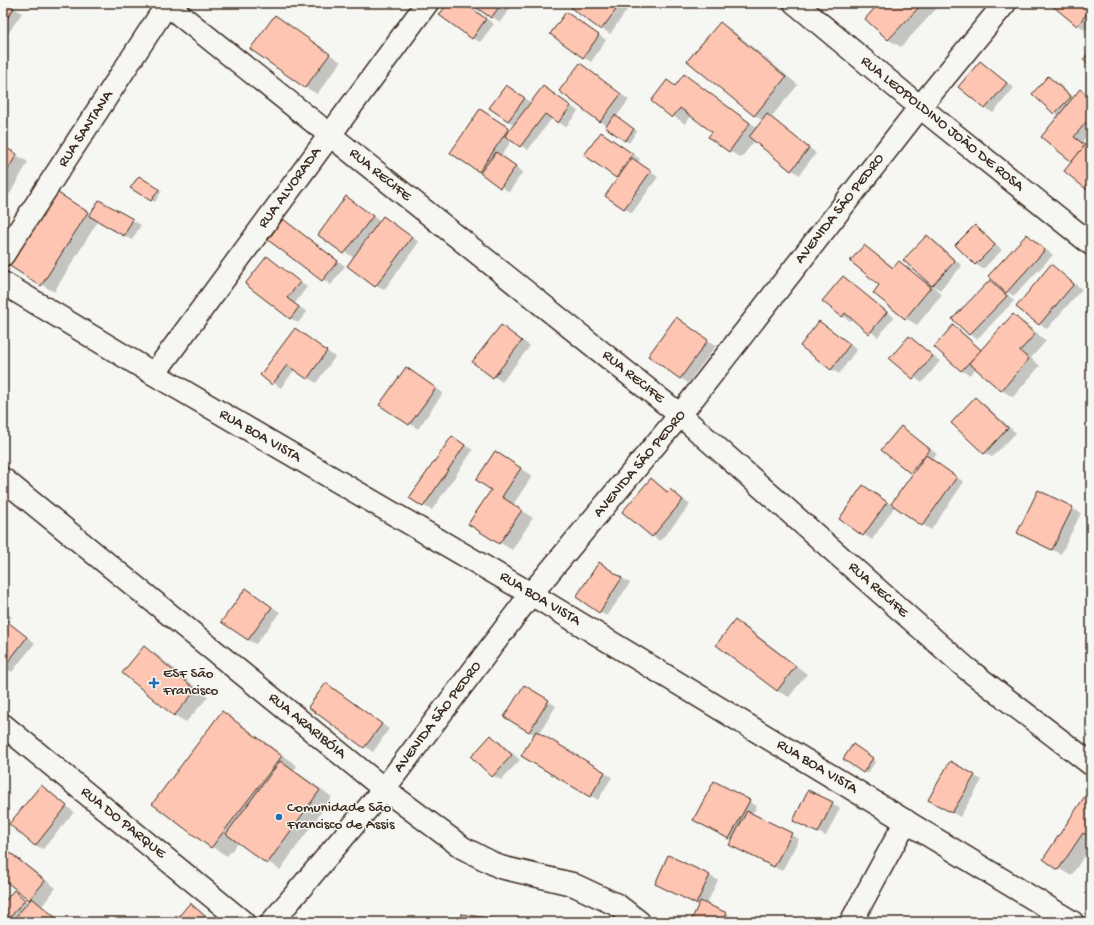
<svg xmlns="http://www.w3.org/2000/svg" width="1094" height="925" font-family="'Gochi Hand',sans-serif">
<rect width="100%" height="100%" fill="#f6f6f2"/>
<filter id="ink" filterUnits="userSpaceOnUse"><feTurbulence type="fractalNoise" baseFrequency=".025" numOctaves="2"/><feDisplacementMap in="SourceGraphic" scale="8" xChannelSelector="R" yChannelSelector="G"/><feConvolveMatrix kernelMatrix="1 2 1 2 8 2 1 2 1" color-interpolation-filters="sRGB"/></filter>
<g filter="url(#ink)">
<g fill="#0003">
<polygon points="3,3 6,3 22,13 3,41"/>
<polygon points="69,3 75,3 73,6"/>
<polygon points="449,3 465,3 494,24 480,42 472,38"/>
<polygon points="472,3 514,3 500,22"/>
<polygon points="576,3 632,3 610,34 572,8"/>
<polygon points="881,3 931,3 937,8 901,47 889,40 866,19"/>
<polygon points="1050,3 1091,3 1091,22 1085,30"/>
<polygon points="567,13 606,40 591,62 583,57"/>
<polygon points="275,16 341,62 317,94 305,87"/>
<polygon points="720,23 732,30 798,85 771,117 816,153 799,175 755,140 741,158 729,151 713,131 692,115 685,124 652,101 667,81 676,86 684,75 758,128 763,121 754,115"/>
<polygon points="980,62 1014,88 993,113 985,108"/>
<polygon points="580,64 629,100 616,117 637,131 629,143 560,91"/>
<polygon points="1049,77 1057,82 1074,98 1080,90 1091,97 1091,130 1082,142 1086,146 1091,139 1091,191 1065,171 1073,162 1059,116 1033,94"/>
<polygon points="507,86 531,103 543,87 578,111 566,127 552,118 528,150 512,140 501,156 523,172 509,192 479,171 481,110 511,130 515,125 508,121"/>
<polygon points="609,138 640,159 638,163 658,177 632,213 624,208"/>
<polygon points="3,147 28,162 10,194 3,190"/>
<polygon points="139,177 162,191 155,202 132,188"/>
<polygon points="67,199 91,215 99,201 141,225 132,240 98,221 54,292 10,265"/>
<polygon points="354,202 381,222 392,222 419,242 384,290 376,286 354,258 319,234"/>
<polygon points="284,221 345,266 331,285 269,240"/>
<polygon points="975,226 983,231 1002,250 983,269 975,264"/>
<polygon points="1027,235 1053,255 1014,296 1004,290 1014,301 977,339 969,334 990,281 1000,287"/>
<polygon points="927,236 935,241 962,266 940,290 932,285 942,295 917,325 905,318 880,285 864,246 895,268 899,263 925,281"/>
<polygon points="267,257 307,287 295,303 307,312 298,323 290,318"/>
<polygon points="1051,266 1082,289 1047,329 1017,306"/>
<polygon points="843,277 894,317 878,337 852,318 850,321 842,316"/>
<polygon points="1013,316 1025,323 1046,341 1031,358 1040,366 1013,397 1001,390 976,368 970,375 962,371 935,347 953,326 961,331 982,350"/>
<polygon points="820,322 857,349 839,374 831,369"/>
<polygon points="684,323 716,346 688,383 680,378"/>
<polygon points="502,326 530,346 502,382 474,362"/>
<polygon points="303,334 335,357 316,383 295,369 281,388 262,375"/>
<polygon points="909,337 940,361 922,383 890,359"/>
<polygon points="414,373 443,393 418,429 381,405"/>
<polygon points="975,398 983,403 1016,433 992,457 984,453"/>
<polygon points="901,427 937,454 932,460 964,482 931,530 895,506 872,540 840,518 863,486 892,505 913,474 883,450"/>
<polygon points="452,437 473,450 432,510 424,506"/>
<polygon points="508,460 532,476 513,505 533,518 512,550 469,524 492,490"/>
<polygon points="651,479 669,492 670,490 678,495 690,505 660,541 652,536"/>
<polygon points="1038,491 1081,513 1061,554 1026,537"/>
<polygon points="607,568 630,583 607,616 599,612"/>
<polygon points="247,589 280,612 256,644 248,640"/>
<polygon points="3,610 12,617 7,622 35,643 12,672 3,667"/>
<polygon points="736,621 748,628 807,674 789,697 777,691"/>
<polygon points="145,648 157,655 208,697 186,722 174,715"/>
<polygon points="327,684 389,729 373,752 310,707"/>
<polygon points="524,687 556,706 539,734 612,777 598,800 523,755 535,735 506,717"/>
<polygon points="223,713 238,722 297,766 294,770 332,797 280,870 239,842 227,856 212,847 153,803"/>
<polygon points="491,737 499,741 520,760 501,780 493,776"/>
<polygon points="857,748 876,761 867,774 844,759"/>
<polygon points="950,762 982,780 960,817 929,799"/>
<polygon points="714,782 757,806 752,815 799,839 782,871 738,849 733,840 702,824"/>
<polygon points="41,786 74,812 43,849 35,845"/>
<polygon points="1091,796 1091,846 1071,876 1044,859"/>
<polygon points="832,803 840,808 826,836 802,825"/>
<polygon points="3,846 56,888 42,906 62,922 3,922 3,904 17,893 29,903 31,900 5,879 3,881"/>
<polygon points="669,856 718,880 706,905 735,918 733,922 695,922 692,920 699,905 664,888"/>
<polygon points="190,904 198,909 213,922 175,922"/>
</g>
<g fill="#fdc5b2" stroke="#3b2a1e">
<polygon points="3,3 7,3 14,8 3,25"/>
<polygon points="448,3 465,3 486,19 472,39 439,15"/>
<polygon points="470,3 502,3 491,18"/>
<polygon points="575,3 621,3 601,30 571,8"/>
<polygon points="879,3 923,3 888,40 865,19"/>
<polygon points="1049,3 1091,3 1091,8 1077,26"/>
<polygon points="566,12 599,35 583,58 550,34"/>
<polygon points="275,15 330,54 305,88 250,49"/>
<polygon points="720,22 786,77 754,116 687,61"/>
<polygon points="1091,50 1091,66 1083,60"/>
<polygon points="980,61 1007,83 985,109 958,87"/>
<polygon points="580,63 621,94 600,122 559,91"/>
<polygon points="684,74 750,123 729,152 708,137 712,132 680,108 672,118 651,101 667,80 675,86"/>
<polygon points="1048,76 1071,97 1054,114 1032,94"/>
<polygon points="506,85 525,98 508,121 489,108"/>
<polygon points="543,86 571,106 558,123 545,114 520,147 505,136"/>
<polygon points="1080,89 1091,98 1091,116 1074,137 1085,145 1072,162 1041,137"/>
<polygon points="480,109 509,128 479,172 450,153"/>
<polygon points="767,114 809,148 791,171 749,137"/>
<polygon points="615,115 634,129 625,141 605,127"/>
<polygon points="601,132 633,154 616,178 584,155"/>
<polygon points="1091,138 1091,186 1087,190 1064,171"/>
<polygon points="3,146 17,154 3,178"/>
<polygon points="496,152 516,166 500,188 480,173"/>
<polygon points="632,158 651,171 624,209 605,196"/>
<polygon points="139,176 159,189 151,201 130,188"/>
<polygon points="55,191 88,212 41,286 8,265"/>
<polygon points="346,196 373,216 344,254 318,235"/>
<polygon points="99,200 133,219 124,236 89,216"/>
<polygon points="383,216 412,237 375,287 347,266"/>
<polygon points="283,219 338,261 322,281 268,240"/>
<polygon points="975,225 995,245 975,265 955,245"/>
<polygon points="1027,234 1045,250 1006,293 988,276"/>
<polygon points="927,235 955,261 932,286 903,260"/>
<polygon points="864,245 893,268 899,261 931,287 905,319 873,293 879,285 850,261"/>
<polygon points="267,256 300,282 287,298 299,307 290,319 245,284"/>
<polygon points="1051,264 1074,284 1039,325 1016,307"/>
<polygon points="843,276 887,312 869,334 845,313 842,317 822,301"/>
<polygon points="990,280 1007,296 969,335 952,319"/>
<polygon points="1013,314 1035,334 1020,351 1029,359 1001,391 969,363"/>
<polygon points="676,317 708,340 680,379 648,356"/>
<polygon points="819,321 850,344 831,370 800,346"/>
<polygon points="501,325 522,341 493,378 472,362"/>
<polygon points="953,325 981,350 961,371 934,347"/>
<polygon points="295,328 327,351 307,379 287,365 272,385 260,375"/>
<polygon points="909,336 933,356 913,379 889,359"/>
<polygon points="406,367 436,388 409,425 379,405"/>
<polygon points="975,397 1008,428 984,454 951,423"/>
<polygon points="901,426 930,449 910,473 881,450"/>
<polygon points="452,436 465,445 423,507 409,498"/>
<polygon points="495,451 521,468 502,497 522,510 499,544 468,524 491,490 476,480"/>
<polygon points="926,455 957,477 922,526 891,504"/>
<polygon points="651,478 667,492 670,489 683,500 652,537 622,512"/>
<polygon points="863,485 887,502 863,536 839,519"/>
<polygon points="1038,490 1073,507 1052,550 1017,533"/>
<polygon points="599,562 622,578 599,613 576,597"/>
<polygon points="246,588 272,607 248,640 221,622"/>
<polygon points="4,619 27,637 3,669 3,621"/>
<polygon points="735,620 796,666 777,691 716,645"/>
<polygon points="144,646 196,690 174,716 122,673"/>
<polygon points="326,683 382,724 364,748 308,707"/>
<polygon points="524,685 549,700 529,732 504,717"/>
<polygon points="222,711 282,756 211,848 152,804"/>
<polygon points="536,731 605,772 590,797 521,756"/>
<polygon points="491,735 512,755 492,777 471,757"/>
<polygon points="853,744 873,758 863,773 843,759"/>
<polygon points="280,761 320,790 267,864 226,834"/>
<polygon points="950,761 975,775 952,813 928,800"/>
<polygon points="714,781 750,800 729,839 693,820"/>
<polygon points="41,785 67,806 35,846 9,824"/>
<polygon points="808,790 833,802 818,833 793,821"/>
<polygon points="1087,793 1091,795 1091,838 1083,833 1058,870 1043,859"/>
<polygon points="747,811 792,833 774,867 729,845"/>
<polygon points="3,847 45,881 29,900 3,879"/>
<polygon points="668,855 710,875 696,904 655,884"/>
<polygon points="14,890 25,900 6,922 3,922 3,903"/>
<polygon points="32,898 61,922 11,922"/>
<polygon points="700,901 727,913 723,922 691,921"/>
<polygon points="190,903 212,922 174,922"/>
<polygon points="461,914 514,922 460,922"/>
<polygon points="81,917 87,922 76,922"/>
</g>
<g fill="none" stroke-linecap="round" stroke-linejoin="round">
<defs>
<g id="minor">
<polyline points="165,3 680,415 966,668 1091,764"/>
<polyline points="795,3 920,107 1091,244"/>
<polyline points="3,255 168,3"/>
<polyline points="3,283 154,374 531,594 1072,922"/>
<polyline points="154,374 427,3"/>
<polyline points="3,479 384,789 463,848 500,867 572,884 617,905 639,922"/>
<polyline points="3,725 243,922"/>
<polyline points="272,922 384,789 531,594 680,415 920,107 1005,3"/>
<polyline points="851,922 906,821"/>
</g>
</defs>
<use href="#minor" stroke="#3b2a1e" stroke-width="25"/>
<use href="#minor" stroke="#f6f6f2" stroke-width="22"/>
</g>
</g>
<g fill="#1f6fb2" stroke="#f6f6f2" stroke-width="1.5">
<path d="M152 677h4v4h4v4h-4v4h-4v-4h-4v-4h4z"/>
<circle cx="279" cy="817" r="4"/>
</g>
<g text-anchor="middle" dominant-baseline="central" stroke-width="3" stroke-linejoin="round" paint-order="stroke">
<g font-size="15" fill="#3b2a1e" stroke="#f6f6f2">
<text transform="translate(942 124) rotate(39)">RUA LEOPOLDINO JOÃO DE ROSA</text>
<text transform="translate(86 129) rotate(-57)">RUA SANTANA</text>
<text transform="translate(380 175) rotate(39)">RUA RECIFE</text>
<text transform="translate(290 188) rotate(-54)">RUA ALVORADA</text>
<text transform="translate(840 209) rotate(-52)">AVENIDA SÃO PEDRO</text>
<text transform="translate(633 377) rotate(39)">RUA RECIFE</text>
<text transform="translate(260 436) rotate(30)">RUA BOA VISTA</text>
<text transform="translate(640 464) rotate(-50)">AVENIDA SÃO PEDRO</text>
<text transform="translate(878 590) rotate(42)">RUA RECIFE</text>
<text transform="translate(540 599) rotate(31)">RUA BOA VISTA</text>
<text transform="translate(438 717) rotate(-53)">AVENIDA SÃO PEDRO</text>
<text transform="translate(307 726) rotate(39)">RUA ARARIBÓIA</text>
<text transform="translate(817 767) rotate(31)">RUA BOA VISTA</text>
<text transform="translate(123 823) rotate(39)">RUA DO PARQUE</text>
</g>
<g font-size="15" fill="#3b2a1e" stroke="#f6f6f2" text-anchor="start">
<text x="163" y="674">ESF São<tspan x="163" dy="17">Francisco</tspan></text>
<text x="287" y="808">Comunidade São<tspan x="287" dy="17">Francisco de Assis</tspan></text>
</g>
</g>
<rect width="1094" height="925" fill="none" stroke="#f6f6f2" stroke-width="16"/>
<rect x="8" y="8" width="1078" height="909" fill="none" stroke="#3b2a1e" stroke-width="1.5" filter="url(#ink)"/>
</svg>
